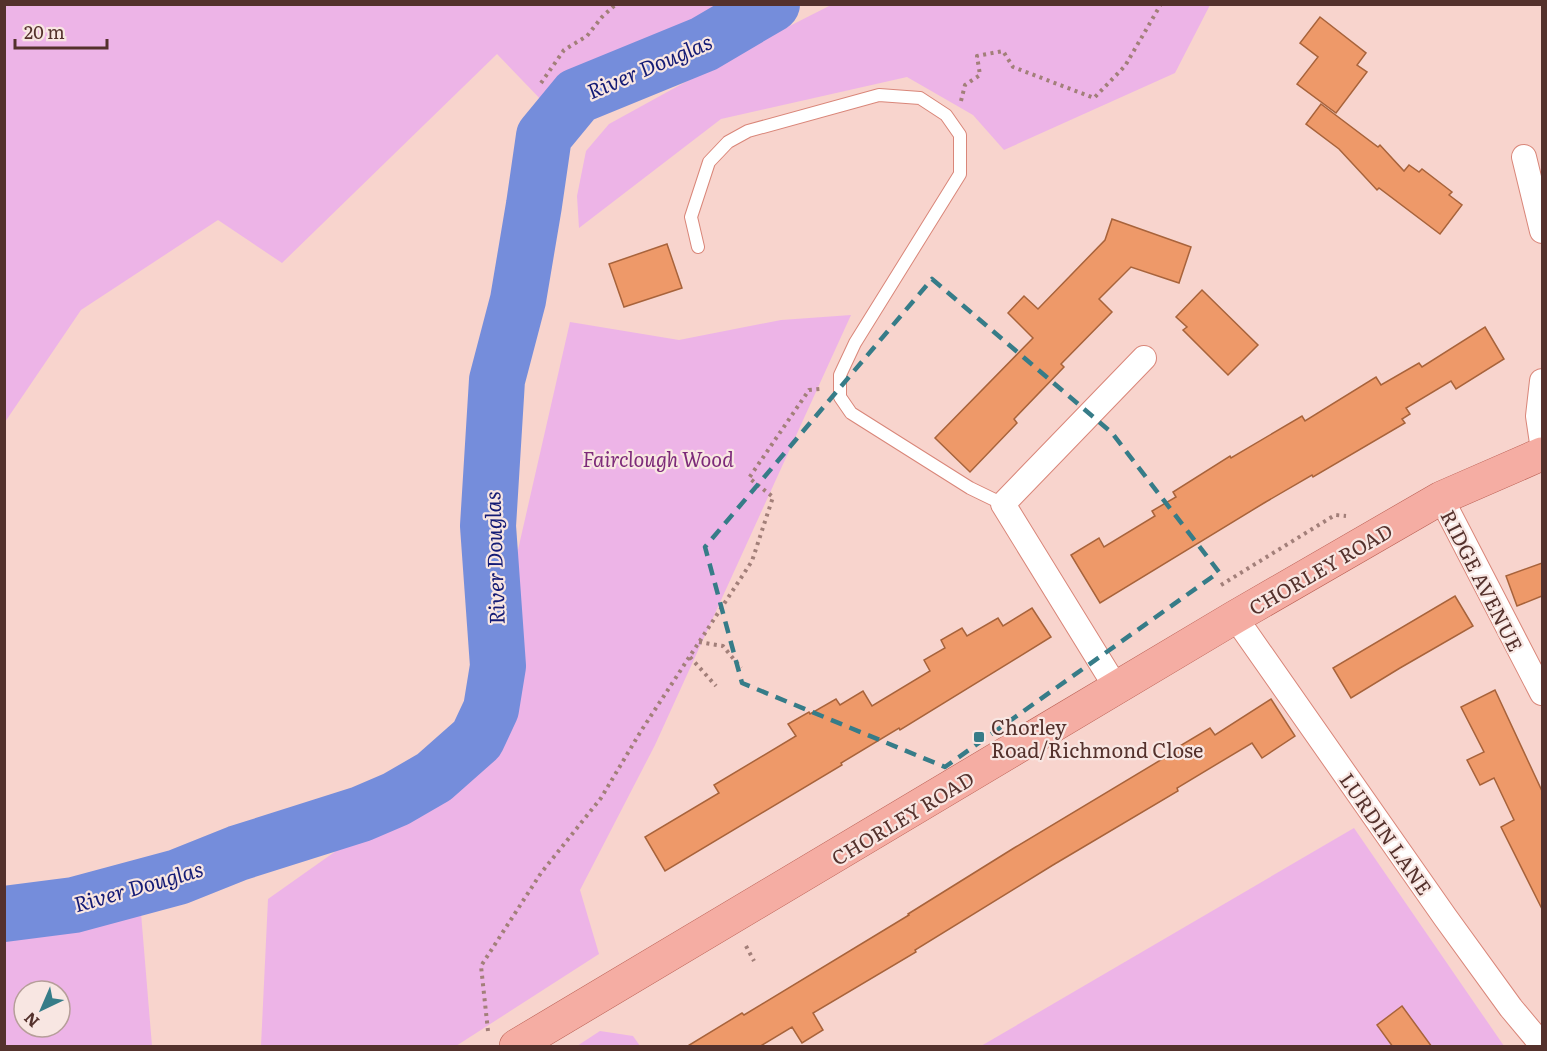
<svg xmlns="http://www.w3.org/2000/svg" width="1547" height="1051" font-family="Literata,serif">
<rect width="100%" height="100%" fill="#f8d4cd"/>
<g fill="#edb4e7" fill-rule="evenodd">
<polygon points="5,4 750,4 750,5 703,33 573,87 548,107 497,54 282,263 218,220 81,310 5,422"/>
<polygon points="833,4 1210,4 1210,5 1175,73 1004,150 973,115 907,77 721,119 579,228 577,196 586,151 609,124 760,41"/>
<polygon points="851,315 655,745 580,890 599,954 456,1046 261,1046 268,899 394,810 491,668 570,322 679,340 781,320"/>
<polygon points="1354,828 1504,1046 981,1046"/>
<path d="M140,901L152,1046H5V935L79,922ZM24,991H60V1027H24Z"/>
<polygon points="600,1031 633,1036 640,1046 577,1046"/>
</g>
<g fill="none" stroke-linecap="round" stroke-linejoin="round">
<polyline stroke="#758ddb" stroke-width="56" points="4,914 74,905 178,877 238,853 361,814 396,799 434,777 477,739 491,709 498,666 488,526 497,380 518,300 534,205 544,136 577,96 704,44 772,4"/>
</g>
<g fill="#ee9969" stroke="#a8633b" stroke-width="1.5">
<polygon points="1320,17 1366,53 1357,65 1367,72 1336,113 1297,84 1318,57 1300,43"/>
<polygon points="1321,104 1378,147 1380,145 1404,171 1409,165 1419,172 1422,169 1452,192 1449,195 1462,205 1440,234 1379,188 1377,190 1339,149 1306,124"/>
<polygon points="1112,219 1191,247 1179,283 1131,267 1099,299 1112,312 1061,364 1064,367 1014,419 1017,423 970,472 935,438 1033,338 1008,313 1024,296 1038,309 1105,240"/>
<polygon points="667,244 682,288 624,307 609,264"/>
<polygon points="1202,290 1258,345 1228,375 1183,330 1187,327 1176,317"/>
<polygon points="1485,327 1504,359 1456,389 1451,381 1406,408 1410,414 1402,419 1405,423 1313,477 1312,475 1264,503 1100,603 1071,555 1099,538 1104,547 1155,516 1152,511 1176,497 1173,492 1230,456 1231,458 1302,416 1305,421 1376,377 1381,385 1419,363 1422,367"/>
<polygon points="1542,563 1542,596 1517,606 1506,576"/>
<polygon points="1455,596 1473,626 1400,668 1351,698 1333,668"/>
<polygon points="1032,608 1051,637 900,730 899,728 841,763 842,765 665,871 645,837 719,793 714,785 796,736 788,724 809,712 810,714 836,699 840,705 863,691 872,706 930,671 924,660 945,648 941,640 962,628 967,636 998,618 1003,626"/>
<polygon points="1495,690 1542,791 1542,909 1501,827 1514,820 1494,778 1480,785 1467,760 1484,752 1461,707"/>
<polygon points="1271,699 1295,736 1262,758 1252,743 1177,788 1178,791 1053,865 915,950 916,952 813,1013 823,1030 802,1043 792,1027 759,1047 686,1047 742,1013 744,1015 909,915 908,914 1014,848 1169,755 1168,753 1210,728 1215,735"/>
<polygon points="1402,1006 1432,1047 1393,1047 1377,1025"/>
</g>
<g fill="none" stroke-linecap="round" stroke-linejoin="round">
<defs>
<polyline id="lane" points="698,247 691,217 709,162 728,142 748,131 879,95 920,98 946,115 960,135 960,174 855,343 840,375 840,397 851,413 970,488 1003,504"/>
<g id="street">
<polyline points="1524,157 1542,231"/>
<polyline points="1542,381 1538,416 1542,443"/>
<polyline points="1441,498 1542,693"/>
<polyline points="1235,617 1445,917 1511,1008 1542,1045"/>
<polyline points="1117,689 1003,504 1144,358"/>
</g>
<polyline id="primary" points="516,1046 1235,617 1441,498 1542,454"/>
</defs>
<use href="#lane" stroke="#d98679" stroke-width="14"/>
<use href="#street" stroke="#d98679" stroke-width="26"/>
<use href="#primary" stroke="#b95e52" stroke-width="34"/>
<g stroke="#a27f79" stroke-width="4" stroke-dasharray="3 4.5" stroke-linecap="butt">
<polyline points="541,83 564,50 587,36 602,17 616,4"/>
<polyline points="961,101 965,85 980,75 977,56 1003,51 1013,67 1094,98 1125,66 1161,4"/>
<polyline points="1221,585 1335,515 1346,516"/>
<polyline points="699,642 723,646 741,668"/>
<polyline points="690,657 716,686"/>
<polyline points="746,946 754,961"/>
<polyline points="488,1031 481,966 541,873 601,798 641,731 752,561 773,497 749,478 809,390 820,389"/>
</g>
<use href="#lane" stroke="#fff" stroke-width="12"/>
<use href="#street" stroke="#fff" stroke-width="24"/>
<use href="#primary" stroke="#f5ada3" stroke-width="33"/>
</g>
<path fill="none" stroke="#367c88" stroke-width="4.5" stroke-dasharray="12 8" stroke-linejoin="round" d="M932,279L1112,433L1219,572L945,767L742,683L705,547Z"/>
<rect fill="#367c88" stroke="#f8e6e2" stroke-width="2" x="973" y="731" width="12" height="12" rx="3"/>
<g text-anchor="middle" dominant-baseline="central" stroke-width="4.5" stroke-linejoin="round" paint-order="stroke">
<g font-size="20" font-style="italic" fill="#7d2a79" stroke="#f8e6e2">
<text x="658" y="458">Fairclough Wood</text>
</g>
<g font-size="20" fill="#54312c" stroke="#f8e6e2">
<text transform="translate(1320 568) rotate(-30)">CHORLEY ROAD</text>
<text transform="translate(1483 580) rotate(63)">RIDGE AVENUE</text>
<text transform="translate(902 817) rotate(-31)">CHORLEY ROAD</text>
<text transform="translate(1387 833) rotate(55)">LURDIN LANE</text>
</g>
<g font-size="20" fill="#54312c" stroke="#f8e6e2" text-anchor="start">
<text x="991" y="726">Chorley<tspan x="991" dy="23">Road/Richmond Close</tspan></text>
</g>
<g font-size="21" font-style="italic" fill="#141b75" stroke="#f8e6e2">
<text transform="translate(649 65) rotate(-23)">River Douglas</text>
<text transform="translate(493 558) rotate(-92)">River Douglas</text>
<text transform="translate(138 885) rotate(-16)">River Douglas</text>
</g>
</g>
<rect width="1547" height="1051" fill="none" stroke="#54312c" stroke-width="12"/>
<g transform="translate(42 1009) rotate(224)"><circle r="28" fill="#f8e6e2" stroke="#b69e99" stroke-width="1.5"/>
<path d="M0-4.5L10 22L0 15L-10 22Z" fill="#367c88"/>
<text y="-9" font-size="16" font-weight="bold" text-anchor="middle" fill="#54312c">N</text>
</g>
<path d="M15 39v9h92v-9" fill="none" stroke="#54312c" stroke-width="3"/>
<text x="24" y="39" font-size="18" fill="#54312c" stroke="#f8e6e2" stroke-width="4.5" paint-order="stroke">20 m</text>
</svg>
